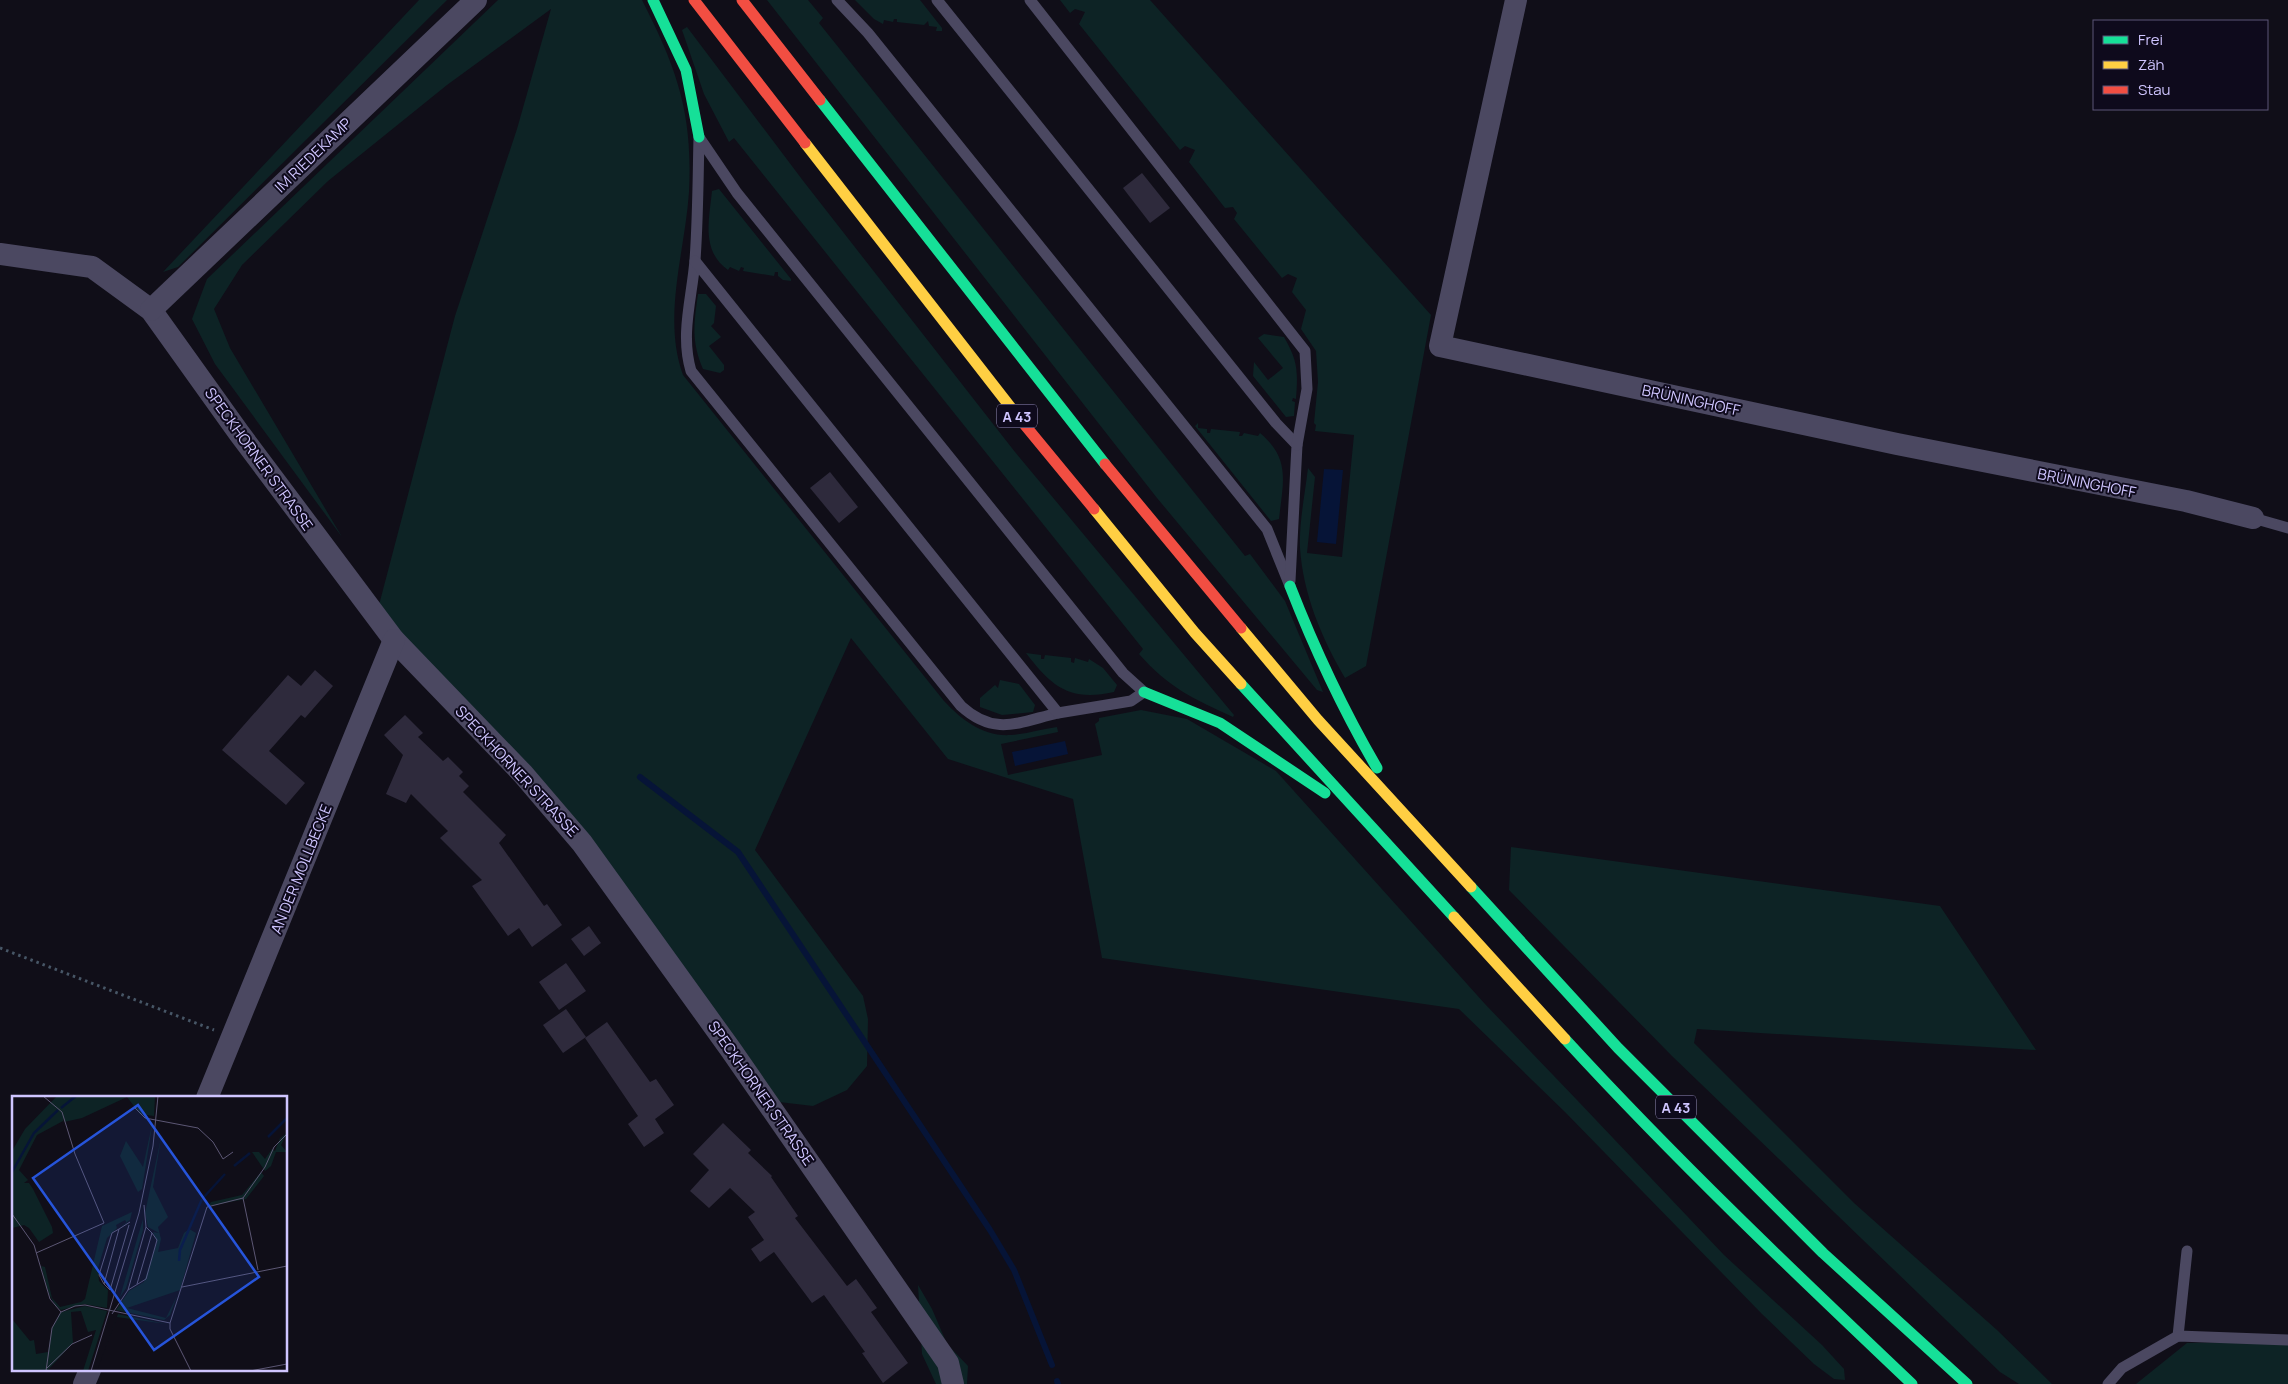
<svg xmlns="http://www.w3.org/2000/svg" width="2288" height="1384" font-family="Manrope,sans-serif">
<rect width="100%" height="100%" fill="#100e18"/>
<g fill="#0d2325">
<polygon points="419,0 447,0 178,267 163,272"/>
<path d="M498,0H642C677,69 693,113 689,192C685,252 662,317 683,375L944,701C962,720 983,737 1011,735C1027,734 1042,729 1057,727L1058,732L1001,744L1008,775L1102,755L1095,724L1099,721V718L1141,710L1187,719L1276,771L1485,1004L1577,1100L1724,1255L1822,1345L1844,1369L1845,1380L1834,1379L1814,1364L1762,1314L1565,1112L1459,1009L1102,958L1073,799L948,759L851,638L755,850L863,996L868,1019L867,1066L847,1090L813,1106L779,1102L379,605L455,316L517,129L551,9L447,85L328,181L242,265L214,309L230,348L342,537L215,364L192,319L207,279Z"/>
<polygon points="767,0 808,0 823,18 819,23 1245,556 1250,554 1285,601 1323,692 1317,690 1157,498"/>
<polygon points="855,0 920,0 942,28 942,31 936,31 937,27 929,26 928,21 924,25 897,22 897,19 894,19 893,22 884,20 883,24 874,19"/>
<path d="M1060,0H1150L1431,315L1366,666L1345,678C1322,639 1303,594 1300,548C1299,522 1305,494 1308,468L1315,477L1307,553L1342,557L1354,435L1315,431L1316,425L1314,423L1318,382L1316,351L1301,329L1306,310L1292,292L1297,278L1288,274L1282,278L1234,219L1237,213L1233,207L1225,208L1189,162L1195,150L1185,146L1180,150L1079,24L1085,12L1075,9L1070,13Z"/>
<path d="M687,27L804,182L1015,452L1234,715L1233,717C1192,698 1169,688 1139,654L1143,649L734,138L729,142L704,94L682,30Z"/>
<path d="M719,189L791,279V281L783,280L778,276V272H775L774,276L743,271L744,268L741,267L739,271L730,267L728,270C701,251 709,220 712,191Z"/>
<path d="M698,294H706L716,306L714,323L711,326L721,337L709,346L724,365V370L720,373L703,369C691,341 694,323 698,294Z"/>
<path d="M1264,334L1284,337C1298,361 1298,372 1296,399L1293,398L1292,401L1295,402L1294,416L1286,417L1253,376L1254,362L1268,380L1283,368L1258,338Z"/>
<path d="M1198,423V428L1207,429V433H1210L1211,429L1240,432L1239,436H1242L1244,433L1258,436L1260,433C1291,459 1283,482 1279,519L1271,521L1195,426Z"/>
<path d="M1026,653L1041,655V659H1044L1045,655L1071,658V662L1074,663L1075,658L1088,662L1089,659L1103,668L1117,685L1114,692C1070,702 1052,687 1026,653Z"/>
<polygon points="1000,680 1019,684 1035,705 1033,712 1002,715 980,707 980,698 995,685 998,688"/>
<polygon points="1511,847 1940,906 2036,1050 1697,1029 1694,1043 1854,1203 1997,1330 2052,1384 2019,1384 2000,1372 1672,1056 1509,890"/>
<polygon points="918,1285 932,1309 947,1344 968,1366 967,1384 936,1384 922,1354"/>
<polygon points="2288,1341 2288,1384 2136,1384 2187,1343"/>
</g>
<g fill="#061437">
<polygon points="1324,469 1343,470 1336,544 1317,542"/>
<polygon points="1065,741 1068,754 1015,766 1012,752"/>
</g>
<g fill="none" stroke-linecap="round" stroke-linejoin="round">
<g stroke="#061437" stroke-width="6">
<polyline points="640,777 738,852 990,1230 1014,1270 1052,1365"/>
<polyline points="1057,1381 1058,1384"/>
</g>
</g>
<g fill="#2e2a3c">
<polygon points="1142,173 1170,208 1150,223 1123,188"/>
<polygon points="830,472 858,507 839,523 810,488"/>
<polygon points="315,670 333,686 305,718 301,715 269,751 305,783 286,805 222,750 288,675 301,686"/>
<polygon points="405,715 423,733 418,737 443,761 448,757 463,772 459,776 469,786 463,792 506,835 499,843 544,906 547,904 562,925 532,947 519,928 508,936 472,886 482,880 440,838 448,831 411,794 406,803 386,794 403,755 384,735"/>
<polygon points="589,926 601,943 584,956 571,939"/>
<polygon points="566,963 586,991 559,1010 539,982"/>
<polygon points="566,1009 586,1037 563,1053 543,1025"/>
<polygon points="607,1022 650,1082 656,1079 674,1105 655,1119 664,1133 644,1147 628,1124 638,1116 585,1038"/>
<polygon points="723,1123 751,1150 748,1153 772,1176 771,1177 798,1216 795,1218 847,1286 856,1279 877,1308 871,1312 908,1363 883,1383 862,1353 865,1352 824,1295 812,1303 774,1252 760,1262 751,1249 764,1240 748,1217 755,1212 730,1188 709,1208 690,1191 709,1170 693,1154"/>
</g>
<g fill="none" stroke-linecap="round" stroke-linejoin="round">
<polyline stroke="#475666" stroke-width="3" stroke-dasharray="2.5 4" stroke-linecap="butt" points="0,948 214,1030"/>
<g stroke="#4b4861" stroke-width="11">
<polyline points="837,0 868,33 1267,529 1290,586"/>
<polyline points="937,0 1276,423 1297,445 1290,581"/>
<polyline points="1030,0 1305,351 1307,389 1297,445"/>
<path d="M699,137C698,178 698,219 695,260C692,298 680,334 691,371L961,706C995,737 1019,722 1058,713"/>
<polyline points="695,261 1058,713 1131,701 1144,692 1123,673 1107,653 737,193 699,137"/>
<polyline points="2253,518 2288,528"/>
<polyline points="2178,1336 2187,1251"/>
<polyline points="2108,1384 2122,1368 2178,1336 2288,1340"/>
</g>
<g stroke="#4b4861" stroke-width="22">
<polyline points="1516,0 1440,346 1897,444 2186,501 2253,518"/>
<polyline points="0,254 92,267 151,310 239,433 394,640 523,774 582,843 731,1050 948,1363 953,1384"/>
<polyline points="151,310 476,0"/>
<polyline points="207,1098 394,640"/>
<polyline points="84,1384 90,1370"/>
</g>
<g stroke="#16e098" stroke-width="11">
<polyline points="653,0 686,70 699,137"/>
<polyline points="820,100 1105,464"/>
<path d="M1290,586C1315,650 1342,708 1377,768"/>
<polyline points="1241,684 1454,917"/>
<polyline points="1144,692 1220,723 1325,793"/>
<polyline points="1471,887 1618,1048 1823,1253 1967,1384"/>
<path d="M1565,1039C1675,1159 1794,1272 1912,1384"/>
</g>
<g stroke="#ffcf43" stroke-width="11">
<polyline points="805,143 1019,418"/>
<polyline points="1094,509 1195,633 1241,684"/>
<polyline points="1241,628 1318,720 1471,887"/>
<polyline points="1454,917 1565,1039"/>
</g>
<g stroke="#f24e42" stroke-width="11">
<polyline points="694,0 805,143"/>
<polyline points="742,0 820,100"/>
<polyline points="1019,418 1094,509"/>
<polyline points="1105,464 1241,628"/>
</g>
</g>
<g text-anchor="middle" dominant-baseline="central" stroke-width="4" stroke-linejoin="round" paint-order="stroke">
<g fill="#0e0a1c" stroke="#958dbb" stroke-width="1">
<rect x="997" y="404.5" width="40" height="23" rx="4"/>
<rect x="1656" y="1095.5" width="40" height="23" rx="4"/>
</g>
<g font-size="14" font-weight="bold" fill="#cfc5ff">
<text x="1017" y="416">A 43</text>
<text x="1676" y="1107">A 43</text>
</g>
<g font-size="15" fill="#cfc5ff" stroke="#0e0a1c">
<text transform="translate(313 155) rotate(-44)">IM RIEDEKAMP</text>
<text transform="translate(1691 400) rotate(12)">BRÜNINGHOFF</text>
<text transform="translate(259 459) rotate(54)">SPECKHORNER STRASSE</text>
<text transform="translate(2087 483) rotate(11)">BRÜNINGHOFF</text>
<text transform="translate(517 771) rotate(47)">SPECKHORNER STRASSE</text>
<text transform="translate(301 869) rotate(-68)">AN DER MOLLBECKE</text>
<text transform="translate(761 1093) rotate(55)">SPECKHORNER STRASSE</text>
</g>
</g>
<g transform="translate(12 1096)">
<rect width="275" height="275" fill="#100e18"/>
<path d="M45,0H143L142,20L128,18L115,1L70,22L52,26L51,21V25L25,39L7,74L16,84L12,87H17L21,93L40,131L41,137L27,146L17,132L12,129L0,132V55L13,33ZM141,24L130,93L126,96L108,60L114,45L131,71ZM275,37L269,49L275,56H264L259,70L253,75L240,56H247L253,63L260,53L263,55L268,42ZM149,42L141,91L156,121L146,131L149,143L146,156L166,152L172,137L177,133L184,137L168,194L115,212L154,222L165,200L158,219L152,224L104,214L117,195L132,186L145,146L141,136L147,137L136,131L133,117ZM249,76L252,80L234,103L197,110L191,117L199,106L230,99ZM120,116L118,124L108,131L115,127L113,124L104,129L105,132L95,142L86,172L87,185L96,194L95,212L72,208L49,214L43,209L37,198L29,170L33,171L40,202L48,211L69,206L73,203L90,130ZM131,123V134L114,192L108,201ZM73,210L95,215L76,275H71L84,234L76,236L69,215L59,216L61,247L35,275H0V223L18,245L22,244L24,258L36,256L40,232L49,216ZM106,218L154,228L105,221L85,275Z" fill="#0d2325"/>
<path fill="none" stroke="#061437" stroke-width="2.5" d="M49,12L64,0M256,41L275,22M222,70L238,57M0,76L22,37L46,14M191,102L213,78M167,165L168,154L190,103"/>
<path fill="none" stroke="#5c5774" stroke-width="1" d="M122,11L133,22L186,32L201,46L211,63L221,56M231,102L246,174M132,109L134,131M0,118L22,149L38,203L49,216M24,157L92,127L63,58L50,16L31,0M92,188L87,179L100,137L107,133M170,191L275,170M98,194L92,188L107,133L118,126M98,194L117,129M116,194L134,131L140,137L125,188M116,194L134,183L145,144L140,137M100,218L116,194M35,272L60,248L80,239M34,275L40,232L49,216L63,210L73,209L158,227M79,275L127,117L141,50L146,0M179,275L158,233V227L195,111L231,102L253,71L262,51L275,38M238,275L275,268"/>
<path fill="#2654da" fill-opacity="0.15" stroke="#2654da" stroke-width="2.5" d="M126,9L247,181L142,254L21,82Z"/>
<rect width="275" height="275" fill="none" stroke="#cfc5ff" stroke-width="2.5"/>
</g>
<rect x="2093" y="20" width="175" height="90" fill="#0e0a1c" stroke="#5b5577"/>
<rect x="2103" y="36" width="25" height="8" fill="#16e098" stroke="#5b5577"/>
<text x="2138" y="45" font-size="15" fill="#cfc5ff">Frei</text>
<rect x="2103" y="61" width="25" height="8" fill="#ffcf43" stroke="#5b5577"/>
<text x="2138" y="70" font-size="15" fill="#cfc5ff">Zäh</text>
<rect x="2103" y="86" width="25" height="8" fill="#f24e42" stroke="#5b5577"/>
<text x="2138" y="95" font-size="15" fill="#cfc5ff">Stau</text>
</svg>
